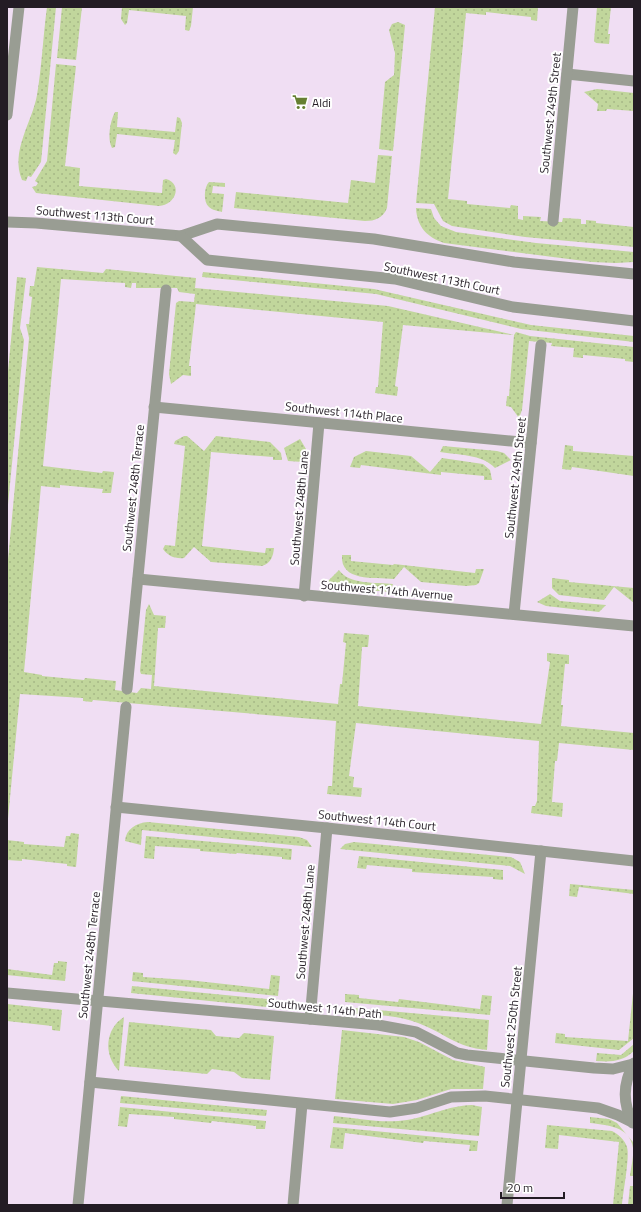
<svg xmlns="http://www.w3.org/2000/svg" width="641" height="1212" font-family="'Titillium Web',sans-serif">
<defs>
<pattern id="grass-dots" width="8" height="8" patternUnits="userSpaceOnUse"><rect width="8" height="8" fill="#c1d69c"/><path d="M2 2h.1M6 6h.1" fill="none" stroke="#a6b786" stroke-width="1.8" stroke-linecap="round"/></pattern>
</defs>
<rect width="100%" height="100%" fill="#f0def3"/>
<g fill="url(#grass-dots)">
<path d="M47,7H56L41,162L31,177L28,176L26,181L22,180C10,151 32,123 37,95C42,66 43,36 47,7Z"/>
<polygon points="62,7 82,7 76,60 57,58"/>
<polygon points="122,7 193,7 191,26 189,31 185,30 186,16 129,10 127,23 125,25 121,19"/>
<polygon points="435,7 538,7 537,21 531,20 531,17 486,12 486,15 466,13 448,199 467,201 467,204 510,208 511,205 518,206 518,219 523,220 523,216 541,217 540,221 562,222 563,218 581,219 581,224 586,224 586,220 596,221 596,223 634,227 634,247 525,237 452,226 443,221 434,204 416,203"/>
<polygon points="597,7 611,7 608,34 610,34 609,44 596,43 594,41"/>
<polygon points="398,22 405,25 393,151 379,149 385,82 394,75 395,53 389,30 392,24"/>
<path d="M56,64L76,66L65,166L80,168L79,186L162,193L163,180L166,179C183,184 176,205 159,206L36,193L32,187L36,186L38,183L35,181L47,161Z"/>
<polygon points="597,89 634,93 634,111 607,109 606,111 597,111 598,104 584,92"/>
<path d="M115,112H118L117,127L175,132L177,117L180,118L182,123L179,151L176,155L173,153L175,140L117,134L115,147L112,148C107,139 110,121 115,112Z"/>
<path d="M378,155L392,156L387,208C383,218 375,221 365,221L234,208L236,192L348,203L351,180L375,183Z"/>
<path d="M209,182L225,183V187L213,186L212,193L224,194L222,212C218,211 212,210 209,207C203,202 204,187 209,182Z"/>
<path d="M416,208L431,209L434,218L441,226L456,232L536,243L634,252V262L616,263L592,262L444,243C427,237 417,227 416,208Z"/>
<polygon points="37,267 103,273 106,269 196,278 195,288 388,306 514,335 516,332 530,336 634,347 634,362 625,361 625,359 583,355 583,358 573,357 574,348 551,346 552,343 529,341 522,410 519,418 511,407 506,406 507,396 509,396 514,335 403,325 395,386 398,387 397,396 375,393 376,387 378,387 383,322 196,304 189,366 191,366 191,376 183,375 171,384 169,374 176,303 179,301 194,302 195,294 179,292 177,288 136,288 136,283 132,283 131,288 125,287 125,283 61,279 43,466 102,473 103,471 114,472 111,493 102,493 103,489 60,485 60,488 41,486 24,672 42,675 42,676 84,680 85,678 116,681 115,690 137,693 141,688 151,689 152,675 141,674 140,671 146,610 149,604 154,615 166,616 165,628 158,628 154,686 338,704 340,684 342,684 346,643 343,642 344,633 369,635 368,647 362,647 358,706 541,724 550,662 547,661 547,653 569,655 569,664 565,664 561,705 563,705 561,726 634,733 634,750 559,743 557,761 555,761 552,802 563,803 562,817 531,813 532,806 535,806 537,801 539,741 356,723 349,776 354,777 353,787 362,788 361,797 327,794 328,786 332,786 336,721 93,700 92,702 83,701 83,698 20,694 7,829 7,570 29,338 26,324 29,324 32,297 29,296 30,286 34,286"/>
<polygon points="203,272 374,289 531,325 634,336 634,342 521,329 376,294 202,277"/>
<polygon points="17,277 26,278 20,328 24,340 7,515 7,382"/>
<path d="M184,436H187L204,451L216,436L270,442L281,453L282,460H273V457L211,452L202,546L265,553L266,548H274C273,557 271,563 262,566L211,562L194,547L184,558C175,559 168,556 163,549L165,545L175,546L185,446L174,444L175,441Z"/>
<polygon points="300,439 306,449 305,460 303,462 288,461 284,448"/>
<polygon points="565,445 573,446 573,451 634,456 634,476 572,467 571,470 562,469"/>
<path d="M443,446L497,451L504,453L511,460L495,468C482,454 458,455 440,452Z"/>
<polygon points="366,451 411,456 430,472 442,458 483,464 490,470 492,480 484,480 484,476 441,472 441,475 361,465 360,468 350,467 354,457"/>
<path d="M342,555H351V561L393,565L394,564L475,573L476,569H484L479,583L476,585L466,586L421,582L404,567L394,579C374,577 340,582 342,555Z"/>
<path d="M339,570C349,585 376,582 393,584L390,592C375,590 336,591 327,582Z"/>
<polygon points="552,578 569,580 569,582 634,588 634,603 614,587 604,600 559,595 552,588"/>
<polygon points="550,594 560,601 606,605 599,612 546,606 537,602"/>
<path d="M148,822L299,837L307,840L312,847L142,830L141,845L125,841C126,829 136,823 148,822Z"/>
<polygon points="71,833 79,834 76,867 67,866 67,864 22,859 22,861 7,860 7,840 24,842 24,844 64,847 66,836 70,836"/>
<polygon points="146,836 292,849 291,860 282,859 282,857 237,853 236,854 200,851 200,849 155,846 154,859 144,858"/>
<polygon points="354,842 511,857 520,862 525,874 510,866 340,849 345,844"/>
<polygon points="359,856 503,870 503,880 493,879 493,877 412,872 412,869 367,865 366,869 357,868"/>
<polygon points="570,884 634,890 634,894 579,887 577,897 569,896"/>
<polygon points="58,961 67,962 65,981 7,975 7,969 52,975 54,963 58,963"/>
<polygon points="133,972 143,973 143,977 188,980 269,989 271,975 280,976 278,996 132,981"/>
<polygon points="634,984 634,1038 619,1050 555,1043 556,1033 565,1034 565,1037 628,1041"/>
<polygon points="132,986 278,1000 277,1008 131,993"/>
<polygon points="345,994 359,995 359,998 398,1002 399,999 480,1009 482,995 492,996 490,1015 345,1002"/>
<polygon points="7,1004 62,1010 60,1031 52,1030 52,1026 7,1021"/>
<path d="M344,1007L489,1020L487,1050C455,1047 445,1033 418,1023C395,1014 368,1015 344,1013Z"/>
<path d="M124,1017L119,1071C103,1055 105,1029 124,1017Z"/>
<polygon points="129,1022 211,1030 216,1036 239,1038 244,1033 274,1036 270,1080 242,1078 234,1072 212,1069 207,1074 124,1066"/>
<polygon points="342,1030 404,1037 419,1042 453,1060 485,1067 483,1089 451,1089 417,1100 393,1104 335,1099"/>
<path d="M634,1044V1051C622,1062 611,1062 596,1061L597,1053L621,1055Z"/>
<polygon points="121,1096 267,1110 266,1116 120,1103"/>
<path d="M472,1105L482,1107L479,1136L333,1123L334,1116C357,1118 383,1124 407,1120C431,1116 446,1106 472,1105Z"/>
<polygon points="120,1107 266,1121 265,1129 256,1129 256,1126 212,1121 211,1123 174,1119 174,1117 129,1114 127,1127 118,1126"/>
<path d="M590,1117L609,1119L617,1123L633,1142L634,1176H630C631,1167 634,1156 633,1148C630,1126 606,1125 590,1123Z"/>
<path d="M547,1125L612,1131C618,1134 625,1140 627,1147C630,1157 623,1192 622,1205H613L619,1142L559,1135L558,1149L545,1148Z"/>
<polygon points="333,1127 478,1141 477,1151 469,1151 470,1145 424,1141 423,1143 345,1133 343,1149 330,1148"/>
<polygon points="630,1186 634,1186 634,1205 628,1205"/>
</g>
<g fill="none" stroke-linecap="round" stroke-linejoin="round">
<g stroke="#999d93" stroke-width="11">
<polyline points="567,74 634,81"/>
<polyline points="553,221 573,7"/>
<polyline points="7,222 36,223 181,236 217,224 374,239 514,262 634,274"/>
<polyline points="181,236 207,260 395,279 513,307 634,321"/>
<polyline points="154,407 531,443"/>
<polyline points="138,579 634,626"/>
<polyline points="304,596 319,423"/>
<polyline points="514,614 541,345"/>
<polyline points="127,689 166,290"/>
<polyline points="116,807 327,828 634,861"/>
<polyline points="7,993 378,1025 416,1032 457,1053 467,1055 594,1068 613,1069 633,1064"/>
<polyline points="310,1019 327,828"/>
<polyline points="90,1082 390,1112 417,1108 451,1097 485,1096 598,1108 618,1115 632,1122"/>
<path d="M633,1123C622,1103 623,1083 634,1063"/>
<polyline points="78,1205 126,707"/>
<polyline points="293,1205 302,1104"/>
<polyline points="507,1205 541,851"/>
</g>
<polyline stroke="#999d93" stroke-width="11" points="7,115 19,7"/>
</g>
<defs>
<symbol id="supermarket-bare" viewBox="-9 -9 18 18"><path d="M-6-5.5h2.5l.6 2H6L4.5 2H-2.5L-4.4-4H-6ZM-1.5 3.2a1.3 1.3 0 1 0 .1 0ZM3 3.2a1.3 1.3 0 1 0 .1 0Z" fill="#667f32" stroke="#fff" stroke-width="2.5" paint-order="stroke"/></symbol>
</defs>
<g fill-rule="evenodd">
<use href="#supermarket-bare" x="289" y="91" width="22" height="22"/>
</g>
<g text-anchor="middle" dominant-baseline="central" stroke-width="4" stroke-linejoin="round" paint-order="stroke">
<g font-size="12" fill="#231c24" stroke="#fff" text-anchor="start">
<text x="312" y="102">Aldi</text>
</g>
<g font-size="12" fill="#231c24" stroke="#fff">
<text transform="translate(550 113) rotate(-84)">Southwest 249th Street</text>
<text transform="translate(95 215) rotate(5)">Southwest 113th Court</text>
<text transform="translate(442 278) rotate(12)">Southwest 113th Court</text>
<text transform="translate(344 412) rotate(6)">Southwest 114th Place</text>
<text transform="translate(515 478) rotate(-84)">Southwest 249th Street</text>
<text transform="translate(133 488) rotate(-84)">Southwest 248th Terrace</text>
<text transform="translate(299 508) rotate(-85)">Southwest 248th Lane</text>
<text transform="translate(387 590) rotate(5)">Southwest 114th Avernue</text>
<text transform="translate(377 820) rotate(6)">Southwest 114th Court</text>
<text transform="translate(305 922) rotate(-85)">Southwest 248th Lane</text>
<text transform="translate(89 955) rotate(-84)">Southwest 248th Terrace</text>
<text transform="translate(325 1008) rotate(6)">Southwest 114th Path</text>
<text transform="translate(511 1027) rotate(-84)">Southwest 250th Street</text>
</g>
</g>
<rect width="641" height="1212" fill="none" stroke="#231c24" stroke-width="16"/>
<path d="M501 1192v6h63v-6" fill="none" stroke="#231c24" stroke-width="2"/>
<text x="507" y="1192" font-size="12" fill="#231c24" stroke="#ffffff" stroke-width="3" paint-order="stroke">20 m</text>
</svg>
